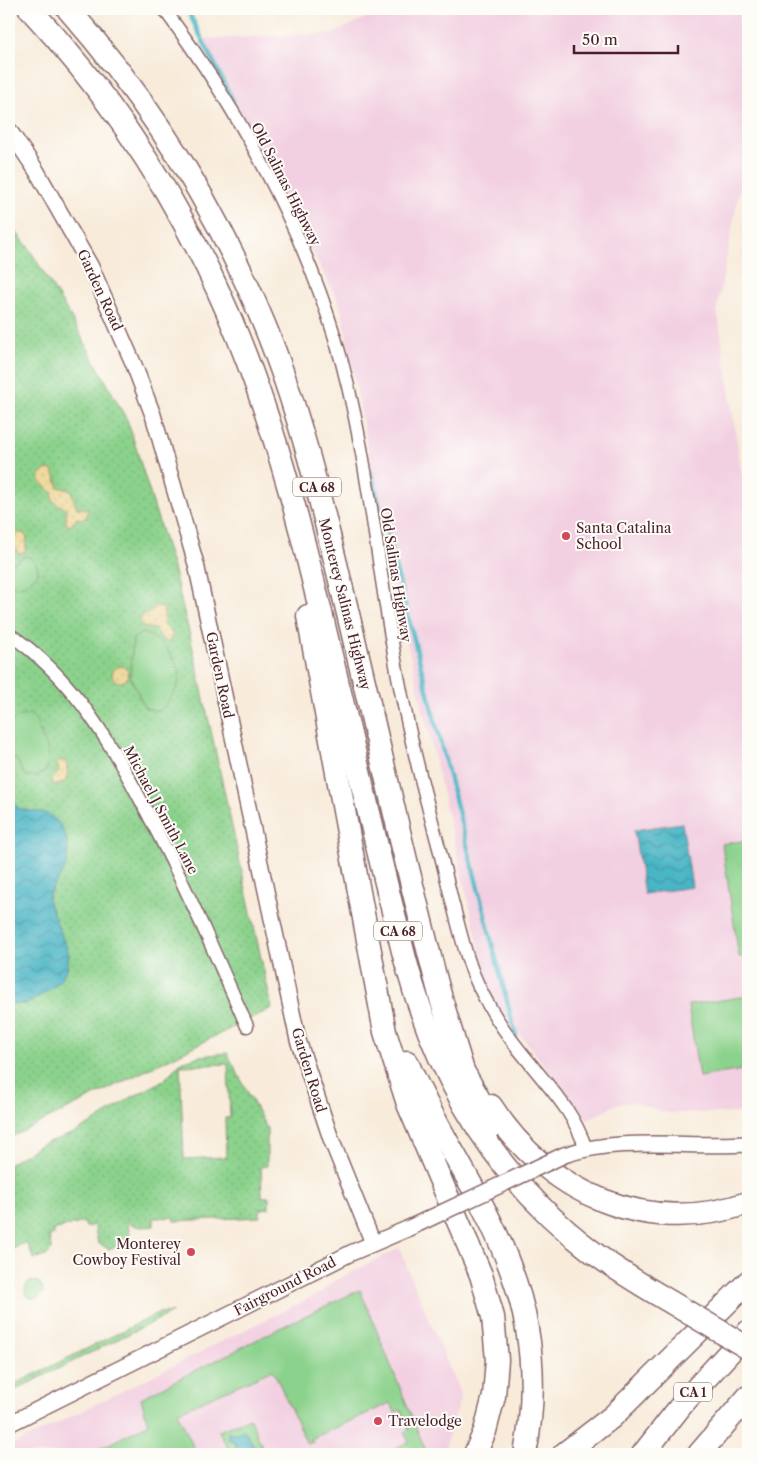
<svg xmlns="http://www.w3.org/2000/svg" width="757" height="1463" font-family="'Libre Caslon Text',serif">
<defs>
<pattern id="grass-dots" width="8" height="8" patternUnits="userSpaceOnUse" patternTransform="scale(1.25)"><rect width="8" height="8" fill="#8bd28c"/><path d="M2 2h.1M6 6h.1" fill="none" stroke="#79b479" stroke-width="1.8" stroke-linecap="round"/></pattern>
<pattern id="sand-dots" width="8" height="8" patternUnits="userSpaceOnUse" patternTransform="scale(1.25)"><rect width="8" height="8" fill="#eeda9e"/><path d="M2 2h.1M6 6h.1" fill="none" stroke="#cebb88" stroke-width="1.8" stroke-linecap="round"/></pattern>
<pattern id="water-waves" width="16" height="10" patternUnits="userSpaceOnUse" patternTransform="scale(1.25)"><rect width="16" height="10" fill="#4ab6c6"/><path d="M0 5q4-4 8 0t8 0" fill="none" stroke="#4093a1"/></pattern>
</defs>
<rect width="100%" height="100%" fill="#fdfcf7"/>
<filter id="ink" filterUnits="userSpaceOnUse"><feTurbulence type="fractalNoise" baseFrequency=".02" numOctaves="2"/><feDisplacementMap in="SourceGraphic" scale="10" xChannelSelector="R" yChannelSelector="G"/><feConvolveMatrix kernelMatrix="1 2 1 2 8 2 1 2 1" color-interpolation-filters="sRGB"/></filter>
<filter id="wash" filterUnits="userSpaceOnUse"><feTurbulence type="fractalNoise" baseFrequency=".0096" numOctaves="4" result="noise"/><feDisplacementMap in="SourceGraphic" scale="20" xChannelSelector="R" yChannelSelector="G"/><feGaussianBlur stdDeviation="1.12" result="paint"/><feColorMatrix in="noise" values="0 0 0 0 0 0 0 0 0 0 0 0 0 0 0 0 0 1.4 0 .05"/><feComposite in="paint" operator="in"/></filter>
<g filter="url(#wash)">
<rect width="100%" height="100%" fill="#f8ebda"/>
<g fill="#f2cfe1">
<polygon points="384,9 748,9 748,146 717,308 742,476 748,487 748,1113 667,1113 633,1102 617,1104 588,1120 491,998 394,586 341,307 202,39 332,34"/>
<polygon points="399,1248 461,1395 443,1454 9,1454 9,1447 320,1293 331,1283"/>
</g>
<g fill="url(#grass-dots)" stroke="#6a785c" fill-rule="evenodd">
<polygon points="9,223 28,247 69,314 128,422 173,568 191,640 272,1008 9,1138"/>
<path d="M227,1053L267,1129V1166L261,1167L262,1197H269V1208L260,1209V1217L175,1221L174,1217L154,1218V1226C144,1227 135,1229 127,1220L130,1235L119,1245L109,1249L98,1243L94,1225L86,1227L84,1222L53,1230L54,1235L49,1236L52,1250L46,1256L34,1259L26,1242L9,1251V1164L42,1144L72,1134L94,1122L132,1097L163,1081L181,1062L200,1056ZM228,1064L230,1118H225L226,1157L184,1159L180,1066Z"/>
<polygon points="173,1312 9,1393 9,1387 159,1313"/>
</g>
<g fill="url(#sand-dots)" stroke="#9c7c64">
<polygon points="47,469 53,471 59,487 71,491 77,508 88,509 86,518 76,519 71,526 66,524 66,509 53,501 52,492 40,482 40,474"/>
<polygon points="17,533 23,533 27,538 25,552 19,554 11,542"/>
<polygon points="156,605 164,609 164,625 173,634 169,642 164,641 155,629 143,627 140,623 141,617 150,612"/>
<circle cx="120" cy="674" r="8"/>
<path d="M61,760L66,762C68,772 70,783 57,785L52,784L51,779L59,772L57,764Z"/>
</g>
<g fill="#8bd28c" stroke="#6a785c">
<path d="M25,556C34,558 39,565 38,574L24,585L14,587L9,581V566Z"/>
<path d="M142,633C159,636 181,661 179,679C178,687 173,694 169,700C165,705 164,709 158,711L145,708L130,676L133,638Z"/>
<path d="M29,714C38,719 37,726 41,734C48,749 52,756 45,772L35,777L25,775L16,759L9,754V725L16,717Z"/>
<polygon points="748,840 748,956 739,957 722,844"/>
<polygon points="748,996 748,1069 699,1077 688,1005"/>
<circle cx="34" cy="1290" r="9"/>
<polygon points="360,1290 427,1454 381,1454 409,1442 404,1432 409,1429 401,1410 395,1412 390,1403 311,1439 313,1442 307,1444 273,1370 177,1412 197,1454 101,1454 99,1449 148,1424 141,1398 298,1319"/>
<polygon points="250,1418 265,1454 231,1454 219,1431"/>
</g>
<g fill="url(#water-waves)" stroke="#4a6a78">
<path d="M9,793L18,808C27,812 36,810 45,813C66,820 73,851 64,870C59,880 49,889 48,900L69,954L67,969L57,984L42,995L26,1004H9Z"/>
<polygon points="682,823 692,887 644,894 634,830"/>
<polygon points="244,1430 252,1442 256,1454 239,1454 234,1441 228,1439 228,1433 237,1433"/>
</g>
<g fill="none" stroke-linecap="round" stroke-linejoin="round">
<g stroke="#4ab6c6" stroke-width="4.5">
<polyline points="187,9 233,101"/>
<polyline points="371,472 516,1036"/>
</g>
</g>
</g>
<g filter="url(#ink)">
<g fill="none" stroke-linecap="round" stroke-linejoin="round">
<defs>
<g id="minor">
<path d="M164,9C237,107 299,220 335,338C366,440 375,549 394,654C405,719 422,784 439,848C448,884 456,920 467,956C479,996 502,1030 529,1062C554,1093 573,1111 586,1149"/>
<path d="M9,634C74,677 114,748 149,816C185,884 216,956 247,1026"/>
</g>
<g id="tertiary">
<polyline points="9,130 36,170 91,267 134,365 153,415 196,564 298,1040 331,1139 373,1243"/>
<path d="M564,1155C620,1136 689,1148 748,1144"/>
<polyline points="9,1424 351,1253 407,1229"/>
</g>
<g id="motorway">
<path d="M30,9C118,104 189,216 238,337C279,438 305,544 330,651C355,754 379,857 405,959C437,1078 495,1179 594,1253C623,1275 654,1292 684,1310"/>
<path d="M68,9C150,102 217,209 264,324C300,411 321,502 343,593C376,729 405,867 442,1002L463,1071L494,1126"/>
<polyline points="308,616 385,1032 408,1104 481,1275 493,1317 497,1360 494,1396 485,1431 475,1454"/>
<path d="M407,1062C437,1134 485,1197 511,1270C533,1329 537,1392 525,1454"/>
<path d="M491,1106C548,1194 646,1237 748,1203"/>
<polyline points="564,1454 612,1417 748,1282"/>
<polyline points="643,1454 684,1402 748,1332"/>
<polyline points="699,1454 748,1397"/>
</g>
</defs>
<use href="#minor" stroke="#876668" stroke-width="15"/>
<use href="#tertiary" stroke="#876668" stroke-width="18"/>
<use href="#motorway" stroke="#876668" stroke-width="25"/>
<use href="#minor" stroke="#fff" stroke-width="12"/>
<use href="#tertiary" stroke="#fff" stroke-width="15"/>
<use href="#motorway" stroke="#fff" stroke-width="22"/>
<defs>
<polyline id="tertiary-bridge" points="407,1229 564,1155"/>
<polyline id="motorway-bridge" points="684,1310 748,1348"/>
</defs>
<use href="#tertiary-bridge" stroke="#876668" stroke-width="18" stroke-linecap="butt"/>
<use href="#motorway-bridge" stroke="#876668" stroke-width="25" stroke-linecap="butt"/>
<use href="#tertiary-bridge" stroke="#fff" stroke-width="15"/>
<use href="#motorway-bridge" stroke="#fff" stroke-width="22"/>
</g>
</g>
<g fill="#d1495b" stroke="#fdfcf7" stroke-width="2">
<circle cx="566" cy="536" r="5"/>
<circle cx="191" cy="1252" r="5"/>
<circle cx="378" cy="1421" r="5"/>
</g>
<g text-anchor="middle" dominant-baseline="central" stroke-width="4" stroke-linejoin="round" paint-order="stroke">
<g fill="#fdfcf7" stroke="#806168" stroke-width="1">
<rect x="293" y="477.5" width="48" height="19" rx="4"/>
<rect x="374" y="921.5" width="48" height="19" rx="4"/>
<rect x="674" y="1382.5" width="38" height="19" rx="4"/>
</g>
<g font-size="12" font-weight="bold" fill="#4a1f2b">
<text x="317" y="487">CA 68</text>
<text x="398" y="931">CA 68</text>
<text x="693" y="1392">CA 1</text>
</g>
<g font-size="14" fill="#4a1f2b" stroke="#fdfcf7">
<text transform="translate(286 184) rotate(63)">Old Salinas Highway</text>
<text transform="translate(100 290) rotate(65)">Garden Road</text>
<text transform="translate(396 575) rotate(81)">Old Salinas Highway</text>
<text transform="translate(345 604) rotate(76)">Monterey Salinas Highway</text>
<text transform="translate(220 675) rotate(78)">Garden Road</text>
<text transform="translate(161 810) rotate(62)">Michael J Smith Lane</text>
<text transform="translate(309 1070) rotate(73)">Garden Road</text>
<text transform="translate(285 1286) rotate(-27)">Fairground Road</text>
</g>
<g font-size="14" fill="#4a1f2b" stroke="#fdfcf7" text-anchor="start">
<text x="576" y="528">Santa Catalina<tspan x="576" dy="16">School</tspan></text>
<text x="181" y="1244" text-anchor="end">Monterey<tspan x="181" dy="16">Cowboy Festival</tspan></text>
<text x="388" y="1421">Travelodge</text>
</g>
</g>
<rect width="757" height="1463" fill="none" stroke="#fdfcf7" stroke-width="30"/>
<path d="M574 45v8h104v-8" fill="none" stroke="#4a1f2b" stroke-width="2.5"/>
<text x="582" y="45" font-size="15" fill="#4a1f2b" stroke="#fdfcf7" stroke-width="4" paint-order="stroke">50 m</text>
</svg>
